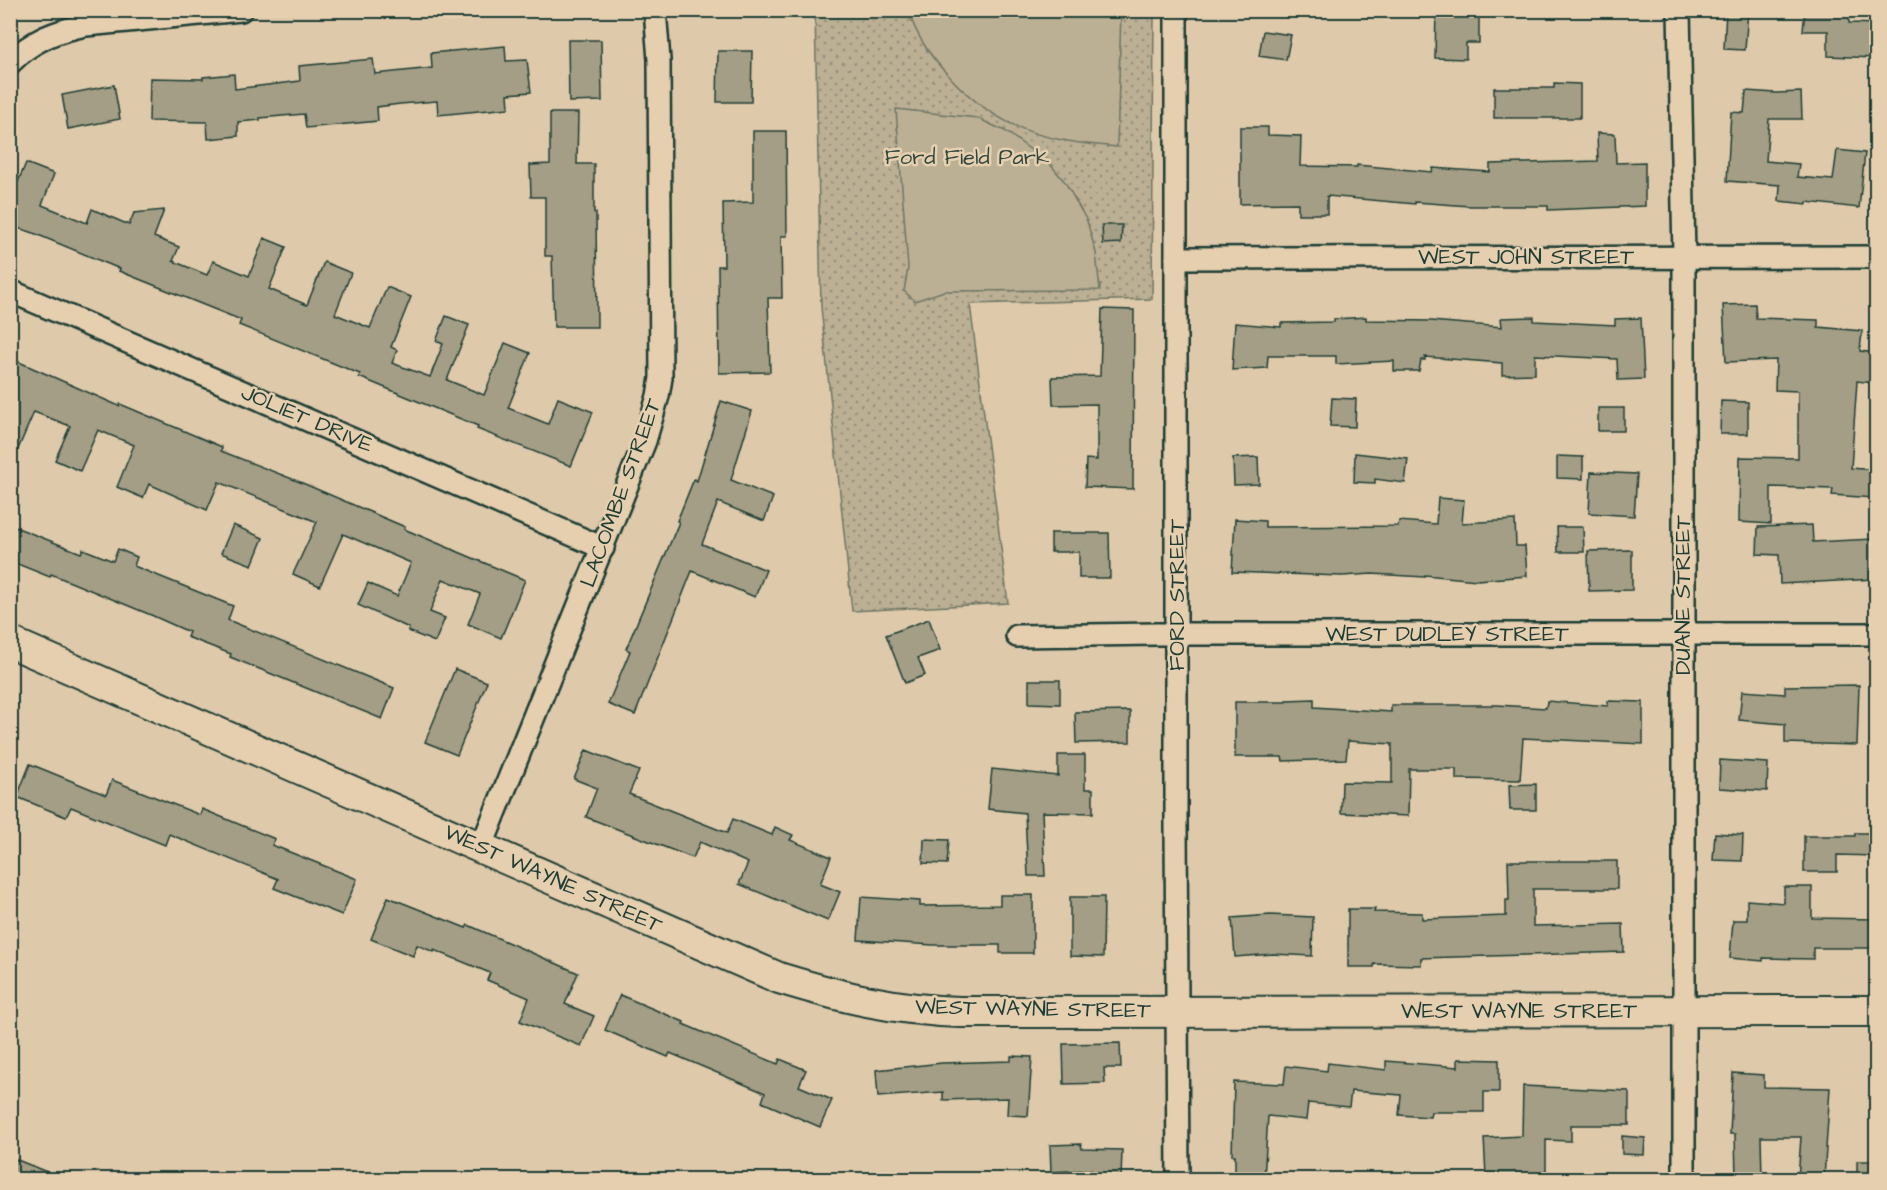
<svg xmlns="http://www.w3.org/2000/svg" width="1887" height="1190" font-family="'Architects Daughter',sans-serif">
<defs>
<pattern id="park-dots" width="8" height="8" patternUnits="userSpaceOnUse" patternTransform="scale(1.5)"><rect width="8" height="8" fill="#bbaf94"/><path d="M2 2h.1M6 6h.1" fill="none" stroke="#97907a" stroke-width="1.8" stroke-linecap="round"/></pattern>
</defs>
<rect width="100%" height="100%" fill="#dec9aa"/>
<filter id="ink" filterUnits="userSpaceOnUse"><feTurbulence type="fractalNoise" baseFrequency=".0167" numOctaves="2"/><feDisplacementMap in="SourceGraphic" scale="12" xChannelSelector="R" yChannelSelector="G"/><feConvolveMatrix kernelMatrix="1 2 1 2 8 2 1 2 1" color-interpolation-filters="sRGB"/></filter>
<g filter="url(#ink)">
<polygon fill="url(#park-dots)" stroke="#6d7664" stroke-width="1.5" points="815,11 1154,11 1152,299 970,304 1008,603 852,611 821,307"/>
<g fill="#bbaf94" stroke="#6d7664" stroke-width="1.5">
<path d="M908,11H1121L1117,147C1046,141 999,131 949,76C929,55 918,38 908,11Z"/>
<polygon points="896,109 977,118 1005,131 1050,164 1065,182 1087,221 1096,253 1100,290 944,291 915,301 904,291 908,268"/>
</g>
<g fill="#a39e85" stroke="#1f3d34" stroke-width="1.5">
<polygon points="1436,10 1479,10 1479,43 1466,43 1466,59 1435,58"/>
<polygon points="1726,10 1748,10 1745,50 1724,49"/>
<polygon points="1805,10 1849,10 1849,23 1876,24 1875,58 1828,56 1828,31 1803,31"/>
<polygon points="1263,31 1291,35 1286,60 1259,56"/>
<polygon points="568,40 601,40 602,101 569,102"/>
<polygon points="505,46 506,61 527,60 531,92 508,94 509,108 438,115 437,101 400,104 377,107 378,121 306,128 304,114 260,118 260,120 238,122 238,136 208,139 207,122 149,121 150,78 203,79 203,77 234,74 235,89 300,81 299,66 373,59 375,74 432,68 431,53"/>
<polygon points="718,51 752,51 751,102 717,102"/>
<polygon points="1554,83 1580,84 1580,118 1494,118 1494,88 1554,88"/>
<polygon points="114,85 120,119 68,129 62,95"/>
<polygon points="1746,91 1776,93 1801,92 1802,119 1769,119 1766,161 1799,164 1797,177 1833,180 1837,150 1865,153 1859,208 1807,202 1807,204 1779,201 1780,185 1727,181 1731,112 1744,113"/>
<polygon points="550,113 578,113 577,164 594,164 594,213 596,213 597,327 554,327 552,256 545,256 545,197 531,197 530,165 550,164"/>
<polygon points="1240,127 1268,127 1268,135 1301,136 1300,166 1357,167 1357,165 1432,172 1433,168 1490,172 1490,164 1598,161 1597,133 1615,134 1616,163 1645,162 1645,206 1548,210 1548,206 1470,206 1415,202 1415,204 1327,196 1327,214 1298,214 1298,203 1240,204"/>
<polygon points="753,131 786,131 787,236 781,236 782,298 768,298 770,372 719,373 718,266 724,266 723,203 753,202"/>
<polygon points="26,163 54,174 42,205 87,223 92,209 129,225 134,213 164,210 154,237 179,247 173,261 207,275 213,261 249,276 264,238 286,247 269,289 307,305 324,262 351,273 335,314 370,328 387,287 411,297 391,347 397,350 392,363 430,377 443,344 436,341 446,316 469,325 447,380 484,395 505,343 530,353 508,408 548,424 558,398 593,412 571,466 477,429 478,426 359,377 360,374 239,325 241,320 119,271 120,269 31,232 10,226 10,201"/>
<polygon points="1102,225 1122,225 1121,243 1103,244"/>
<polygon points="1755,304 1756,318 1818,320 1818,327 1862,331 1860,351 1876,353 1873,383 1857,381 1851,468 1876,470 1874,498 1832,495 1833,489 1771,487 1771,524 1739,522 1740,457 1798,458 1798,391 1775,390 1776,360 1726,362 1723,305"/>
<polygon points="1102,309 1134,310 1133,489 1085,487 1086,459 1097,460 1097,404 1053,405 1052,377 1100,376"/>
<polygon points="1366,317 1366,320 1431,321 1502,327 1501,318 1534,317 1534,321 1615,325 1615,319 1641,318 1644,379 1618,380 1617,359 1535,355 1535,374 1502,375 1502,363 1425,357 1425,360 1421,360 1419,371 1394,371 1394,361 1336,364 1336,356 1268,356 1267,368 1232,370 1235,323 1281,327 1281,323 1334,322 1334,319"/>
<polygon points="10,358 119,406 120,404 222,447 221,451 300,482 405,527 404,529 525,580 501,638 468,624 480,594 443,579 430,612 445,618 435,642 408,631 409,628 358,605 368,583 397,596 411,563 343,534 320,586 293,574 317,522 219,482 207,510 149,484 143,498 117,487 134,445 98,430 80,471 55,460 70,426 34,412 10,468"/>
<polygon points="1332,398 1356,399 1355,427 1330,426"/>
<polygon points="721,401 752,411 731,480 773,497 764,521 718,502 702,544 766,570 755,597 692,571 635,715 608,704 630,651 626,649 679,522 677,521 694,479 697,481"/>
<polygon points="1721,401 1748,402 1748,434 1720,434"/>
<rect x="1598" y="408" width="26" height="23"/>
<polygon points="1355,453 1408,459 1405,483 1375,479 1375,483 1354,482"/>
<polygon points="1557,456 1583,457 1583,479 1557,478"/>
<polygon points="1258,457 1259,484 1234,485 1233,458"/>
<polygon points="1591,472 1637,474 1634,516 1589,513"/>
<polygon points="1438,498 1464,500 1462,523 1515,520 1516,546 1525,546 1527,576 1477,580 1425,575 1425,577 1372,574 1342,576 1232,572 1235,519 1265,521 1265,527 1398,526 1399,521 1436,524"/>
<polygon points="10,525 81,553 83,549 113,561 118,549 137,557 134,566 233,606 228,620 394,688 382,719 230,657 231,654 187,637 189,632 151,615 51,574 50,577 10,561"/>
<polygon points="233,525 263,538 252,565 221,553"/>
<polygon points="1812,525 1813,542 1874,539 1875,579 1780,584 1779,555 1757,554 1758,527"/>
<polygon points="1557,527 1583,527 1584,552 1558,552"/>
<polygon points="1051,533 1109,533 1110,578 1079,578 1079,552 1051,552"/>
<polygon points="1632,550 1632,590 1589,591 1588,551"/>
<polygon points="929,619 940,650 918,658 925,675 905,683 886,635"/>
<polygon points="455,669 487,682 457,755 425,742"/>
<polygon points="1029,680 1060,680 1060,704 1029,703"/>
<polygon points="1859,685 1857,745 1785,743 1785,724 1739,720 1742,691 1785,694 1785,686"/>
<polygon points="1314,699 1314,707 1391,712 1391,705 1497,705 1546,708 1547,701 1608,706 1608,701 1643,702 1643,744 1523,738 1520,780 1456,779 1456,769 1409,769 1408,816 1341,813 1342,782 1392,783 1392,744 1348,741 1346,759 1283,761 1282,757 1235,757 1235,702 1286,702 1286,700"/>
<polygon points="1130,711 1130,742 1076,743 1075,712"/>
<polygon points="586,750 639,771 629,794 727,833 733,819 772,835 775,827 793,835 790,840 831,857 820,884 840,892 828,921 739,884 748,863 700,842 693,858 586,817 597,788 574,779"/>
<polygon points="1058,755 1085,755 1085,789 1093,789 1093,813 1042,812 1045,876 1028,876 1025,813 988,809 992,769 1058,776"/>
<polygon points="1720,760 1768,763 1767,791 1719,788"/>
<polygon points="30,764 106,795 112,780 200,815 202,809 275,839 272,845 357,879 342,915 274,888 278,879 169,834 165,845 71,807 66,817 17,797"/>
<polygon points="1536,784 1536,810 1510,810 1509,785"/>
<polygon points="1715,833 1743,835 1742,861 1713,860"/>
<polygon points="1855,833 1876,833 1876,856 1837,855 1837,872 1804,872 1804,836 1855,836"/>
<polygon points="924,839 949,840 947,864 923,863"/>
<polygon points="1508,861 1617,861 1617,889 1533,889 1533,926 1623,924 1624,952 1421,958 1421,965 1374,964 1374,967 1348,967 1348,909 1375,909 1374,912 1422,913 1422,919 1506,916 1506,900 1509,900"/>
<polygon points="1784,887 1812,887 1812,918 1876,919 1876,948 1813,948 1813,959 1763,958 1763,961 1730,958 1733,920 1747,920 1747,900 1784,903"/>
<polygon points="1000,895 1033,895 1033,953 1000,953 1000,945 933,945 858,940 861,897 920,901 920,906 1000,905"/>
<polygon points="388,897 466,928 468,925 578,973 565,1004 594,1016 581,1046 520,1021 529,998 487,980 490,973 434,950 434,952 417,945 413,956 371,939"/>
<polygon points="1070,897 1104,897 1103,957 1070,956"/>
<polygon points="1270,915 1313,917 1312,956 1273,954 1235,957 1232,918"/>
<polygon points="620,995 684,1022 683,1024 778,1064 780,1059 806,1070 799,1086 832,1100 820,1127 762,1102 765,1093 670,1053 668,1057 605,1030"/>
<polygon points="1120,1043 1121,1068 1104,1068 1105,1083 1064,1084 1063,1044"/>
<polygon points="1011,1056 1032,1057 1028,1116 1007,1115 1008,1098 943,1100 943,1092 878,1097 876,1070 942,1063 1011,1061"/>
<polygon points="1458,1059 1499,1060 1499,1092 1484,1092 1484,1112 1431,1112 1430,1117 1399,1115 1401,1095 1351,1091 1349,1107 1308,1103 1306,1120 1268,1116 1264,1179 1235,1179 1235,1155 1232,1155 1234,1082 1284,1084 1286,1066 1327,1071 1328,1063 1386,1070 1386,1061 1458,1067"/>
<polygon points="1733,1073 1764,1075 1764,1087 1830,1088 1824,1179 1798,1179 1801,1137 1761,1137 1762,1179 1736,1179 1735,1134 1730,1134"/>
<polygon points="1523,1086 1629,1091 1629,1125 1571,1125 1571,1141 1546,1140 1546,1176 1486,1176 1484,1138 1522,1136"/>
<polygon points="1622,1136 1645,1138 1644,1155 1622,1154"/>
<polygon points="1081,1144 1082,1149 1122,1150 1121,1179 1091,1179 1091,1170 1051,1172 1050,1145"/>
<polygon points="10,1157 64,1179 10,1179"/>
<rect x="1857" y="1161" width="19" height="18"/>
</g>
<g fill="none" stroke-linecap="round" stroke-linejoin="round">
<defs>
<g id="street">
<polyline points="1176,10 1176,825 1178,1180"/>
<polyline points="1679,10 1684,257 1684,1180"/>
<path d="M10,63C32,40 56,31 86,25L241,10"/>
<polyline points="1176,258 1876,257"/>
<polyline points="10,291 603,548"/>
<polyline points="1017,636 1157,634 1876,634"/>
<polyline points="481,848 645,441 658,396 661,378 659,60 655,10"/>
</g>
<path id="secondary" d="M10,642L779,978C841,997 895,1010 960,1012L1876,1011"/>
</defs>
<use href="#street" stroke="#1f3d34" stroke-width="26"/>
<use href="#secondary" stroke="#1f3d34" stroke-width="34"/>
<use href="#street" stroke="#e6cfaf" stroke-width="21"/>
<use href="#secondary" stroke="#e6cfaf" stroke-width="30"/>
</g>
</g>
<g text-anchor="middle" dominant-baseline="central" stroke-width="5" stroke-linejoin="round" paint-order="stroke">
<g font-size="22" fill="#2f483e" stroke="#e6cfaf">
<text x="967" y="157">Ford Field Park</text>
</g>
<g font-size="22" fill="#1f3d34" stroke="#e6cfaf">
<text x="1526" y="257">WEST JOHN STREET</text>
<text transform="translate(307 419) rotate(23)">JOLIET DRIVE</text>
<text transform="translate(621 493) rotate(-70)">LACOMBE STREET</text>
<text transform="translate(1177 595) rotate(-90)">FORD STREET</text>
<text transform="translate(1683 595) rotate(-90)">DUANE STREET</text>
<text x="1447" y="634">WEST DUDLEY STREET</text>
<text transform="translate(553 879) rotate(24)">WEST WAYNE STREET</text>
<text transform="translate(1033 1009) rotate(1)">WEST WAYNE STREET</text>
<text x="1519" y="1011">WEST WAYNE STREET</text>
</g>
</g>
<rect width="1887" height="1190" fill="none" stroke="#e6cfaf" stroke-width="36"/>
<rect x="18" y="18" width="1851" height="1154" fill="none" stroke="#1f3d34" stroke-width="2" filter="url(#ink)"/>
</svg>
